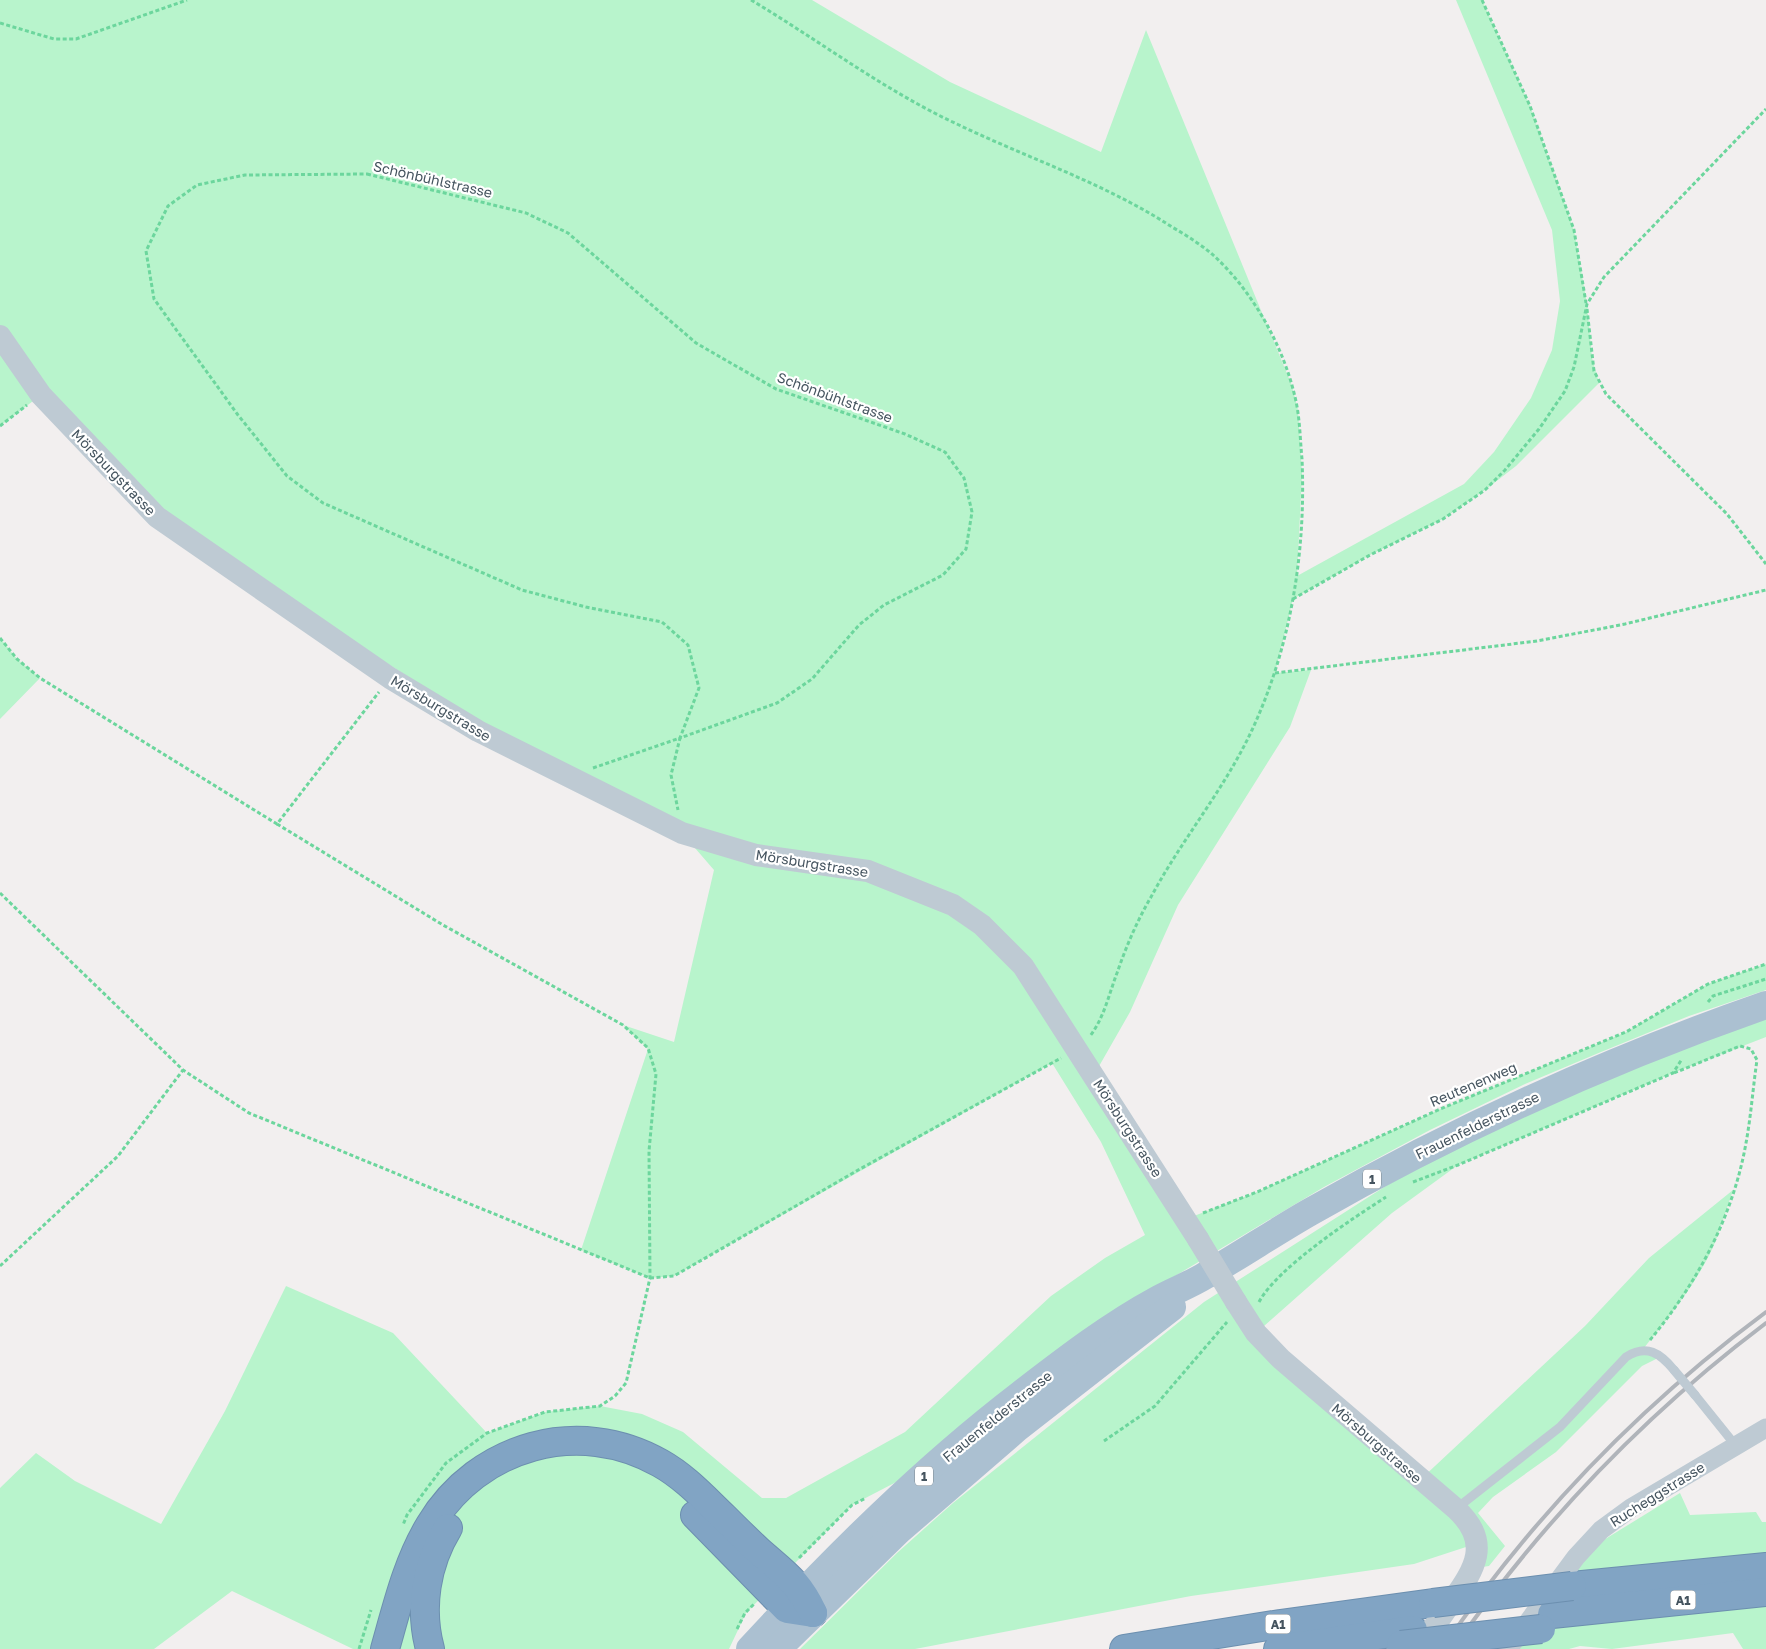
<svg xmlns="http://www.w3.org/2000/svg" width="1766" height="1649" font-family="'Golos Text',sans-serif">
<rect width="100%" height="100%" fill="#f2efef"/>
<g fill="#b8f4cc">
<polygon points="0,0 812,0 950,82 1101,152 1146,30 1292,386 1298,410 1302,474 1297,576 1464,484 1494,452 1531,398 1552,350 1560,301 1552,230 1456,0 1482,0 1530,106 1574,230 1587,304 1592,358 1599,383 1516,466 1485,490 1443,519 1370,555 1293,599 1275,673 1311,670 1290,727 1178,905 1130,1012 1094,1075 1186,1219 1257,1192 1438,1110 1626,1032 1708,984 1766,964 1766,990 1689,1016 1601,1052 1525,1084 1430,1130 1324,1187 1170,1279 904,1478 852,1505 746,1613 729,1649 353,1649 232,1591 154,1649 0,1649 0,1488 36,1453 75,1481 161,1524 225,1411 286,1286 393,1333 487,1433 545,1412 600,1406 642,1414 683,1432 762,1498 786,1498 905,1432 1051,1296 1105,1258 1145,1235 1101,1142 1052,1063 674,1276 650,1278 581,1250 648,1049 623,1025 674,1042 714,870 682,833 566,777 157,517 41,395 0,426"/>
<polygon points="0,638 17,659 40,678 0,719"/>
<path d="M1766,1018V1037L1673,1073L1458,1165L1392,1213L1256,1333L1420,1480L1585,1326L1649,1258L1733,1190C1727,1208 1721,1227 1714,1245C1697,1283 1669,1317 1643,1349L1662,1356L1642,1366L1556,1452L1493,1497L1478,1513L1505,1546L1489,1566L1461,1570L1466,1555V1547L1414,1564L1191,1596L915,1649H800L897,1553L953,1503L1204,1302L1389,1184L1515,1117L1651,1060Z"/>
<polygon points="1680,1493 1690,1515 1756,1512 1762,1522 1766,1522 1766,1649 1743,1649 1733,1633 1612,1649 1580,1646 1569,1649 1508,1649 1576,1557"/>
</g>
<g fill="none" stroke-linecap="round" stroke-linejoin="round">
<defs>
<g id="motorway">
<polyline points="695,1515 787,1609 813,1613"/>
<polyline points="1572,1586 1766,1567"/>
<polyline points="1552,1614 1766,1592"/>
<path d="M385,1649C397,1607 407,1563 430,1525C478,1445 579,1417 660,1463C685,1477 704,1498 724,1517C735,1528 747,1540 759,1551C785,1574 798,1581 813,1613"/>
<path d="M430,1649C419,1608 426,1564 448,1528"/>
<polyline points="1124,1649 1280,1624 1433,1603"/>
<polyline points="1278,1649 1413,1630"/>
</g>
</defs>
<use href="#motorway" stroke="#6c8faf" stroke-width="30"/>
<g stroke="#6cd69d" stroke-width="3" stroke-dasharray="4 2.5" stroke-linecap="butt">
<path d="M751,0C820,41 885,91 959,125C1030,159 1106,184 1172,227C1186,235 1200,244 1212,254C1252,290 1283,345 1295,397C1300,417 1300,439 1302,459C1306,552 1291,646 1252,730C1224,790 1182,839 1151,897C1137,921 1126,947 1117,973C1109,994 1104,1018 1090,1036"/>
<polyline points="1482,0 1530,106 1574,230 1586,303"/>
<polyline points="0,23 54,39 76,39 187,0"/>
<polygon points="367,174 526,213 568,233 696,343 776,389 905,434 945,452 964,478 972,512 966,549 943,575 884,605 859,625 812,679 777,703 680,738 699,688 688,645 662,622 586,607 522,590 323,503 287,476 238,415 154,299 146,251 168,206 197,185 245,175"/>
<polyline points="1587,309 1594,371 1606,394 1727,514 1766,564"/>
<polyline points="0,426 27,405"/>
<polyline points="1293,599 1370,555 1443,519 1485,490 1505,470 1539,429 1565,391 1574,367 1587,304 1604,277 1766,109"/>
<polyline points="0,638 17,659 40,678 277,824 379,692"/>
<polyline points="1275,673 1537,641 1625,624 1766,590"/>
<polyline points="593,768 680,738 671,775 678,810"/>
<polyline points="277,824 443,925 623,1025 648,1048 656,1074 649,1151 650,1278 626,1383 615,1396 600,1406 545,1412 487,1433 446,1463 407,1515 403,1525"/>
<polyline points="0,893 183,1070 249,1113 650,1278 674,1276 860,1169 1061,1058"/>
<polyline points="1708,1002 1713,996 1766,979"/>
<polyline points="1413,1182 1458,1165 1673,1073 1682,1059"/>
<polyline points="1203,1213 1257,1192 1438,1110 1626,1032 1708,984 1766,964"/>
<polyline points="0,1266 118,1156 183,1070"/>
<path d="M1259,1302C1277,1268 1353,1218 1386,1197"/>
<path d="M1650,1340C1697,1283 1733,1217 1746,1143C1751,1116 1753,1087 1757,1060L1751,1049L1740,1046L1674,1073"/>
<polyline points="1104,1441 1155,1406 1227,1322"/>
<polyline points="799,1558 852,1505 866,1498"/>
<polyline points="737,1629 745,1613 754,1604"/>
<polyline points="359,1649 371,1610"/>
</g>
<g stroke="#becad3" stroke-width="9">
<polyline points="1695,1395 1736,1446"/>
<path d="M1457,1508L1560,1427L1626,1357C1647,1344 1660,1353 1674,1370"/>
</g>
<polyline stroke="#becad3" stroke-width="19" points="1508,1649 1576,1557 1601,1530 1631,1508 1766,1428"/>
<g stroke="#becad3" stroke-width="22">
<polyline points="0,336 41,395 157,517 390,678 478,731 682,833 756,855 868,871 953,905 982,925 1023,966 1198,1239"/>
<path d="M1236,1302L1256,1333L1281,1359L1456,1509C1492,1542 1475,1569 1452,1601C1441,1617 1430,1633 1418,1649"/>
</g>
<g stroke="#abc0d1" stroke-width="28">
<path d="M750,1649C834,1558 923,1469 1021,1394C1064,1361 1109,1326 1157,1300C1173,1291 1190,1285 1206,1275C1241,1255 1275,1232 1310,1212C1456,1129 1608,1060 1766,1005"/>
<polyline points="777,1649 898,1531 1017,1428 1172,1307"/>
</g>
<use href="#motorway" stroke="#81a4c4" stroke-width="28"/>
<g stroke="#b0b4ba" stroke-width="4">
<path d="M1442,1649C1532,1517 1638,1407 1766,1312"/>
<path d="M1453,1649C1540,1524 1644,1415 1766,1323"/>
</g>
<defs>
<g id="motorway-bridge">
<polyline points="1433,1603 1572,1586"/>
<polyline points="1401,1645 1541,1629"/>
</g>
</defs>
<use href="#motorway-bridge" stroke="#6c8faf" stroke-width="30" stroke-linecap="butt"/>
<polyline stroke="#becad3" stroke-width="9" points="1674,1370 1695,1395"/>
<polyline stroke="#becad3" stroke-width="22" points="1198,1239 1236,1302"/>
<use href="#motorway-bridge" stroke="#81a4c4" stroke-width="28"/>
</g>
<g text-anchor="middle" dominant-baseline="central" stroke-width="4.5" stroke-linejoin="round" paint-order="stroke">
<g fill="#fff" stroke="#7d878f" stroke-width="1">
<rect x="1363" y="1169.5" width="18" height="19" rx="4"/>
<rect x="915" y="1466.5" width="18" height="19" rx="4"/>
<rect x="1670.5" y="1590.5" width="25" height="19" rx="4"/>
<rect x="1265.5" y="1614.5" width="25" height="19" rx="4"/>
</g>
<g font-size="12" font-weight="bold" fill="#45545f">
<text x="1372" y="1179">1</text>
<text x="924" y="1476">1</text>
<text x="1683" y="1600">A1</text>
<text x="1278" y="1624">A1</text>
</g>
<g font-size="14" fill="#45545f" stroke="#fff">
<text transform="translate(433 179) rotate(13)">Schönbühlstrasse</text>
<text transform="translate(835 397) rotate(20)">Schönbühlstrasse</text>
<text transform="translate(114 472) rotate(46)">Mörsburgstrasse</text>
<text transform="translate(441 708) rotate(31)">Mörsburgstrasse</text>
<text transform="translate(812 863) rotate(9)">Mörsburgstrasse</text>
<text transform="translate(1473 1084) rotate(-23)">Reutenenweg</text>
<text transform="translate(1477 1125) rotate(-26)">Frauenfelderstrasse</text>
<text transform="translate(1128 1128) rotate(57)">Mörsburgstrasse</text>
<text transform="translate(997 1416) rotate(-39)">Frauenfelderstrasse</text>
<text transform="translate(1377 1443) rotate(41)">Mörsburgstrasse</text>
<text transform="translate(1657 1494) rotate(-32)">Rucheggstrasse</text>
</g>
</g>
</svg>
